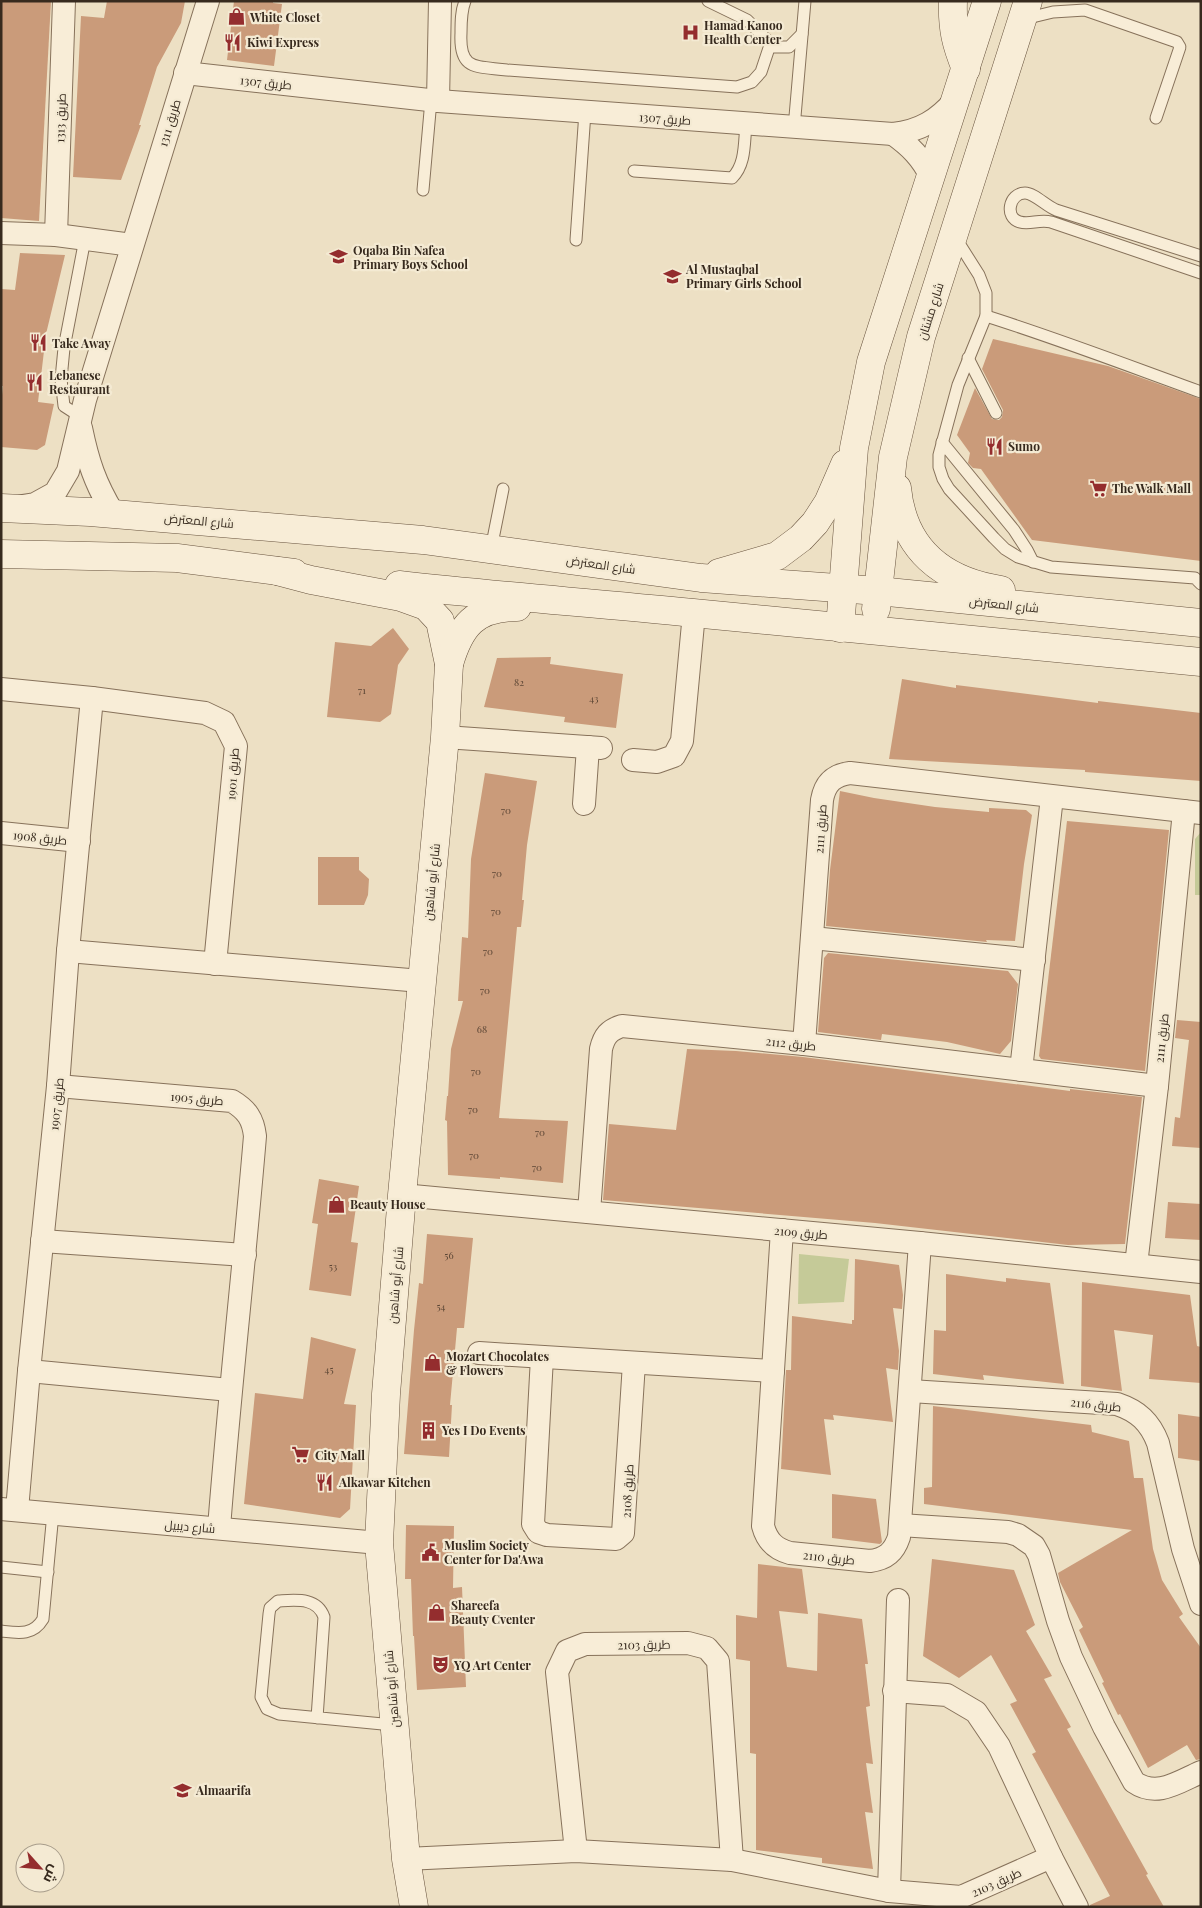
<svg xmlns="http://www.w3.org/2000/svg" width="1202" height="1908" font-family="'Playfair Display',Cairo,serif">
<rect width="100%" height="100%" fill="#ede0c4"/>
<g fill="#c5ca98">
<polygon points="1201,832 1201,895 1195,895 1195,839"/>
<polygon points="799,1254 849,1259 844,1302 798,1304"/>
</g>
<g fill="#ca9b7a">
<polygon points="1,1 51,1 39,221 1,218"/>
<polygon points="107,1 185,1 181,23 157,67 139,125 141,125 121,180 73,177 81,16 104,18"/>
<polygon points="234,1 273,1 273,3 282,4 274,66 227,60"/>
<polygon points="20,253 65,255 46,334 38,402 54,404 45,445 37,450 1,447 1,404 3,386 1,386 1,289 15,290"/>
<polygon points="993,339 1108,366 1201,399 1201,561 1032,540 981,469 973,468 968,463 970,453 957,435 975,388 992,419 999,420 1002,417 1003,410 982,369"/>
<polygon points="393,628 409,649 398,665 391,714 380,722 327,717 335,642 371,646"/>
<polygon points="551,657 550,664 623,674 616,728 564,722 565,717 484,707 497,658"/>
<polygon points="902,679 956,688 956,685 1098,703 1098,701 1201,713 1201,781 1085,772 1085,770 889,759"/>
<polygon points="485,773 537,781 527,845 522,900 524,900 521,927 517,927 499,1118 568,1121 563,1183 500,1177 500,1179 448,1175 447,1121 445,1120 447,1096 448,1096 451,1049 463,1001 458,1001 462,937 468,938 471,859"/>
<polygon points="840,791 874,798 935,807 989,812 989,808 1026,810 1032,815 1024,864 1015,941 986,940 987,942 826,926 830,870"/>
<polygon points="1067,821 1169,830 1145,1071 1041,1059 1039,1056"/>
<polygon points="318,857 359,857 359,870 369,879 368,895 364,905 318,905"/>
<polygon points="828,953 1008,971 1018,984 1011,1041 1000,1054 947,1042 882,1034 881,1040 818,1032 824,958"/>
<polygon points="1177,1020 1201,1022 1201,1148 1172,1146 1175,1117 1180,1118 1189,1040 1175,1038"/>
<polygon points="687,1049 736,1051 803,1057 1070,1091 1070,1089 1142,1097 1125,1244 1068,1245 875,1223 603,1200 609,1124 676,1130"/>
<polygon points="319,1179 359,1186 351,1242 358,1243 351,1296 309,1290 318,1224 312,1223"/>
<polygon points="1168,1202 1201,1204 1201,1240 1165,1238"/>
<polygon points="427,1234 473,1238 464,1328 457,1328 450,1405 452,1405 449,1457 404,1454 414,1330 419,1283 423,1284"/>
<polygon points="855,1259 899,1265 903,1295 902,1309 893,1308 899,1351 898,1370 886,1368 893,1422 833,1415 834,1420 824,1419 831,1475 781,1469 786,1370 791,1370 792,1316 852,1324 852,1320 854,1320"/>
<polygon points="946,1274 1006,1282 1006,1278 1050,1283 1064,1384 983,1375 984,1380 933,1374 934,1330 946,1331"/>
<polygon points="1082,1282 1190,1295 1197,1346 1201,1347 1201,1383 1149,1379 1153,1335 1114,1330 1122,1391 1081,1386"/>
<polygon points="311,1337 356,1349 344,1404 356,1405 350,1509 340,1518 244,1504 255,1393 303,1399"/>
<polygon points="933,1406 1091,1425 1092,1432 1129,1441 1134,1478 1143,1478 1153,1549 1162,1580 1183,1614 1179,1617 1201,1648 1201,1759 1196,1760 1187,1745 1148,1768 1120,1714 1118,1715 1102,1683 1104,1682 1079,1630 1083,1627 1060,1582 1058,1573 1132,1530 924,1504 924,1488 932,1487"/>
<polygon points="1178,1414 1201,1417 1201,1461 1178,1458"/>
<polygon points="832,1494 876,1499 882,1542 880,1544 832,1538"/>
<polygon points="406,1525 454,1526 453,1588 462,1587 466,1687 417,1690 414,1636 413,1636 411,1579 405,1579"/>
<polygon points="932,1559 1014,1570 1035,1625 1026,1631 1052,1676 1044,1679 1071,1727 1067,1729 1148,1874 1146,1875 1164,1907 1090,1907 1090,1905 1110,1896 1032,1754 1036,1752 1010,1704 1017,1701 991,1655 959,1678 923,1656"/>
<polygon points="758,1564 802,1569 808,1614 779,1611 787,1667 817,1671 818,1613 862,1619 868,1664 865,1664 870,1706 866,1707 873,1764 866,1763 873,1813 865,1812 873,1869 822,1863 822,1858 756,1850 756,1754 750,1753 750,1661 736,1659 736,1615 757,1618"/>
</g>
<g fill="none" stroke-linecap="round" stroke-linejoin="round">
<defs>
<g id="lane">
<path d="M465,1C461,11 461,22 461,33C459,71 476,66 507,70L737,87L752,82L761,72L770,45"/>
<polyline points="708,1 747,20 774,47 789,47 802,34"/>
<polyline points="1024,19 1053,12 1085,10 1177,42 1180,47 1179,50 1156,118"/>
<polyline points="794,128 805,1"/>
<path d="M634,171L732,178C746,164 744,143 746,124"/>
<polyline points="423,190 431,100"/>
<polyline points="955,237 979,275 986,293 986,316 958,385 939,455 939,467 943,479 949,489 994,538 1005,549 1018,557 1051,567 1195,578 1201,584"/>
<polyline points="576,240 585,112"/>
<path d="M1201,256L1056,210C1046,206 1034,193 1025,193C1009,193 1004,218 1020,222C1030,225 1039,219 1051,222L1201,273"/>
<path d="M986,316C1059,339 1129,366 1201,392"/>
<polyline points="968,358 996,413"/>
<polyline points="81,417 64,406 61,379 64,348 85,239"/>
<polyline points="942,442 1014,530 1027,550 1033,562"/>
<polyline points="491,549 503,489"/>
<polyline points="1,1567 48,1572"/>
<path d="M1,1631C18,1633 33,1636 43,1619L53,1513"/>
<path d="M317,1718L324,1617C317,1597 296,1600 278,1601L270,1608L269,1614L261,1697L267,1709L279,1714L393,1725"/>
</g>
<g id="street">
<path d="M185,73L438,101L893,134C920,131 938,120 955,100"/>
<polyline points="438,101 440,1"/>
<path d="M893,134C910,146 922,158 931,177"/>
<polyline points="1,233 56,235 132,245"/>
<polyline points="56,235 64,1"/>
<path d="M81,428C88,462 95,483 113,513"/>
<polyline points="22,506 35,504 55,493 68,471 85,400 208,1"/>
<polyline points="1,689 92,698 205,713 224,722 236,746 215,964"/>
<polyline points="445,737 601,748"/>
<polyline points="633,760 657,762 674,756 682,741 694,613"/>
<polyline points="584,804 588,747"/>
<polyline points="1,833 79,841"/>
<polyline points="812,938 1034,960"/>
<polyline points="68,951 421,981"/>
<path d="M804,1044L822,800C825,783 834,775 850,773L1201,813"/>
<polyline points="1021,1070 1052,797"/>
<path d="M58,1086L232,1101C247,1110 253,1119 255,1136C244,1267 229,1398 219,1528"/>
<polyline points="402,1195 920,1243 1201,1272"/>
<path d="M589,1212L601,1049C604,1036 609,1030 622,1026L804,1044L1157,1086"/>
<path d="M782,1230L763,1526C767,1541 775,1549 790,1553L870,1561C886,1559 894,1552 899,1537L920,1243"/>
<polyline points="42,1241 245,1255"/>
<polyline points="1136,1265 1157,1086 1184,811"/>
<polyline points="479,1353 773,1371"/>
<polyline points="542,1357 533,1524 538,1532 547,1535 616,1539 623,1533 634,1363"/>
<polyline points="29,1371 230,1390"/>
<path d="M910,1391L1117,1404C1138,1411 1150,1422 1158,1443L1183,1549L1201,1604"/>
<polyline points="1,1509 379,1543"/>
<polyline points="17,1510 29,1371 58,1086 68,951 92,698"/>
<path d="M900,1525L1008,1532L1018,1535L1034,1546L1039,1555L1058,1621L1071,1657L1104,1727L1134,1782C1157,1798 1178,1782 1201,1772"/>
<polyline points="894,1691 947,1695 976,1712 999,1746 1051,1857 1077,1907"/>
<polyline points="576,1851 557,1672 567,1651 585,1644 688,1643 707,1648 718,1661 732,1860"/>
<polyline points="406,1859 576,1851 732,1860 889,1891 961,1897 1051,1857"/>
<polyline points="889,1891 898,1600"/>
</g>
<g id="secondary">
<path d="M953,1C952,29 956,44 966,69"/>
<path d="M897,488C903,549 942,581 1001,590"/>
<polyline points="1,508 90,512 423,540 701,578 878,591 1201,623"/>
<polyline points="1,554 177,558 294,573"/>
<polyline points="277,571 311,580 401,597 426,606 440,621 449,664 445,737 402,1195 386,1394 379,1543 406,1859 414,1907"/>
<polyline points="719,573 777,556 801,538 815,523 828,503 845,464"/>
<path d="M399,585C496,596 595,603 693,613C862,629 1031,647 1201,662"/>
<polyline points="876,609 893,457 921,337 1028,1"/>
<polyline points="840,628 854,448 871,362 987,1"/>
<path d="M449,664C460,626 475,607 517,607"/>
</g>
</defs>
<use href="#lane" stroke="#87725b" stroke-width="13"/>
<use href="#street" stroke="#87725b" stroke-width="24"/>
<use href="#secondary" stroke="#68533e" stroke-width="29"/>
<use href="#lane" stroke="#f8edd7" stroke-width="11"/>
<use href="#street" stroke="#f8edd7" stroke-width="22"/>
<use href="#secondary" stroke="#f8edd7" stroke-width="28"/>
</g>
<defs>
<symbol id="shop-bare" viewBox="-9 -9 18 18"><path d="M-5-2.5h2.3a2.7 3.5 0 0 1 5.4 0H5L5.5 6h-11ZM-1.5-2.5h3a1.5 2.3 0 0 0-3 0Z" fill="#942d2e" stroke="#f4ead3" stroke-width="2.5" paint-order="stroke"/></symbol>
<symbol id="hospital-bare" viewBox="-9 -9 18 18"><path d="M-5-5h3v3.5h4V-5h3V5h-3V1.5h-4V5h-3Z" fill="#942d2e" stroke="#f4ead3" stroke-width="2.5" paint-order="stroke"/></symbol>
<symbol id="restaurant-bare" viewBox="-9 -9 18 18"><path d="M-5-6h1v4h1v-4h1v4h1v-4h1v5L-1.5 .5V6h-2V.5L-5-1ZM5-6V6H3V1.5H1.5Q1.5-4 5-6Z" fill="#942d2e" stroke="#f4ead3" stroke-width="2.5" paint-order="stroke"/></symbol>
<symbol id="school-bare" viewBox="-9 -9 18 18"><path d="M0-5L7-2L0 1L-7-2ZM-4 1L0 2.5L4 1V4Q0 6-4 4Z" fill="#942d2e" stroke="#f4ead3" stroke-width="2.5" paint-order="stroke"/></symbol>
<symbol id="supermarket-bare" viewBox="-9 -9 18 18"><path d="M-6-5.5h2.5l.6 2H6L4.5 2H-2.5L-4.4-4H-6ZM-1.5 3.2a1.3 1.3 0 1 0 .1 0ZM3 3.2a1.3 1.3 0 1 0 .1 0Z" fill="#942d2e" stroke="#f4ead3" stroke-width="2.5" paint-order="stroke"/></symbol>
<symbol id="building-bare" viewBox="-9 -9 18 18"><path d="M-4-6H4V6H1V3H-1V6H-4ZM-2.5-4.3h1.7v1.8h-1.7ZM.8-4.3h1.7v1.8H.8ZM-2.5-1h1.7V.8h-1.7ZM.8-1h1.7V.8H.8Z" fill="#942d2e" stroke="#f4ead3" stroke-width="2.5" paint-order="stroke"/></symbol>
<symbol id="civic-bare" viewBox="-9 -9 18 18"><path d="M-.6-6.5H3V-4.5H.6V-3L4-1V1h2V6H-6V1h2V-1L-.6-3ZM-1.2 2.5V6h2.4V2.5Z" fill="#942d2e" stroke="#f4ead3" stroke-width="2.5" paint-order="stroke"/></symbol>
<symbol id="theatre-bare" viewBox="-9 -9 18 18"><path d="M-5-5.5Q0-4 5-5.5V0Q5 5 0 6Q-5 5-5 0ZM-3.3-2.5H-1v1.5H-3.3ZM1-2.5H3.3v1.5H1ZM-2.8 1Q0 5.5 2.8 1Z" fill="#942d2e" stroke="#f4ead3" stroke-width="2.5" paint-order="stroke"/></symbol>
<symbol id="university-bare" viewBox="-9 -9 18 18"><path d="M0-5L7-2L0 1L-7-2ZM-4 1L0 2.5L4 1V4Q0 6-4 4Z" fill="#942d2e" stroke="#f4ead3" stroke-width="2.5" paint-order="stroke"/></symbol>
</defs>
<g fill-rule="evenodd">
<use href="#shop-bare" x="224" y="4" width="25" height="25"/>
<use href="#hospital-bare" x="678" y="20" width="25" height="25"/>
<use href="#restaurant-bare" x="220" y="30" width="25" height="25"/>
<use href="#school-bare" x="326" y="244" width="25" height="25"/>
<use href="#school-bare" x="660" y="264" width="25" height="25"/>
<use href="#restaurant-bare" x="26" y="330" width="25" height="25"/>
<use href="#restaurant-bare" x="22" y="370" width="25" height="25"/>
<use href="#restaurant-bare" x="982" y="434" width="25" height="25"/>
<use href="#supermarket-bare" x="1086" y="476" width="25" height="25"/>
<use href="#shop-bare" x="324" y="1192" width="25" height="25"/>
<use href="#shop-bare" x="420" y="1350" width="25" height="25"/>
<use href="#building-bare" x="416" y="1418" width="25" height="25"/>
<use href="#supermarket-bare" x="288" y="1442" width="25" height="25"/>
<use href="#restaurant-bare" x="312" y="1470" width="25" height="25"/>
<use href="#civic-bare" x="418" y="1540" width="25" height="25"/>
<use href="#shop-bare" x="424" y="1600" width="25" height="25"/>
<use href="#theatre-bare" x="428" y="1652" width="25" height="25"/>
<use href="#university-bare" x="170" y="1778" width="25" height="25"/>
</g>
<g text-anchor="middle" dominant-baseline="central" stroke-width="4.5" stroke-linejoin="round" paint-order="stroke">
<g font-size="10" fill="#5c4635">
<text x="519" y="682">82</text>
<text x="362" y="690">71</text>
<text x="594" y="698">43</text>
<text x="506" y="810">70</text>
<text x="497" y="873">70</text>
<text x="496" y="911">70</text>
<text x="488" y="951">70</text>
<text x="485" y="990">70</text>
<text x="482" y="1029">68</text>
<text x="476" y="1071">70</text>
<text x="473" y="1109">70</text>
<text x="540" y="1132">70</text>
<text x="474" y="1155">70</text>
<text x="537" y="1167">70</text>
<text x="449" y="1255">56</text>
<text x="333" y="1266">53</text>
<text x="441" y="1306">54</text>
<text x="329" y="1369">45</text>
</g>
<g font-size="12" font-weight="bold" fill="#372a1e" stroke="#f4ead3" text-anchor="start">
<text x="250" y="17">White Closet</text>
<text x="704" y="25">Hamad Kanoo<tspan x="704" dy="14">Health Center</tspan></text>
<text x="247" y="42">Kiwi Express</text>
<text x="353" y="250">Oqaba Bin Nafea<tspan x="353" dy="14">Primary Boys School</tspan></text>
<text x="686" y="269">Al Mustaqbal<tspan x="686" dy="14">Primary Girls School</tspan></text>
<text x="52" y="343">Take Away</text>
<text x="49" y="375">Lebanese<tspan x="49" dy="14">Restaurant</tspan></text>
<text x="1008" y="446">Sumo</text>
<text x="1112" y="488">The Walk Mall</text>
<text x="350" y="1204">Beauty House</text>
<text x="446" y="1356">Mozart Chocolates<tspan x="446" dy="14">&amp; Flowers</tspan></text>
<text x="442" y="1430">Yes I Do Events</text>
<text x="315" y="1455">City Mall</text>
<text x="339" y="1482">Alkawar Kitchen</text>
<text x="444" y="1545">Muslim Society<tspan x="444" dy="14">Center for Da'Awa</tspan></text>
<text x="451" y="1605">Shareefa<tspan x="451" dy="14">Beauty Cventer</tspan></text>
<text x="454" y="1665">YQ Art Center</text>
<text x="196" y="1790">Almaarifa</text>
</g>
<g font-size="12" fill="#372a1e" stroke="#f4ead3">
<text transform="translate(266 82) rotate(6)">طريق 1307</text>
<text transform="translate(60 118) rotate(-88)">طريق 1313</text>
<text transform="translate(665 118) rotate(4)">طريق 1307</text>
<text transform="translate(169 123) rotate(-73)">طريق 1311</text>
<text transform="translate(930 311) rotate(-72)">شارع مشتان</text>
<text transform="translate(199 520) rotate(5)">شارع المعترض</text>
<text transform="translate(601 564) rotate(8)">شارع المعترض</text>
<text transform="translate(1004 604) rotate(6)">شارع المعترض</text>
<text transform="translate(232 774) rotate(-86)">طريق 1901</text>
<text transform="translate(820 829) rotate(-86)">طريق 2111</text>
<text transform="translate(40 837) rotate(6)">طريق 1908</text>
<text transform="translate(431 882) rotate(-84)">شارع أبو شاهين</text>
<text transform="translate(1161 1038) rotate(-84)">طريق 2111</text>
<text transform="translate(791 1043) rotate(6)">طريق 2112</text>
<text transform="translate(197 1098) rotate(5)">طريق 1905</text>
<text transform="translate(56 1104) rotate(-84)">طريق 1907</text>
<text transform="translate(801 1232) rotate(5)">طريق 2109</text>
<text transform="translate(395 1285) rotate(-85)">شارع أبو شاهين</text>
<text transform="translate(1096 1404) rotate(6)">طريق 2116</text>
<text transform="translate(627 1491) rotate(-87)">طريق 2108</text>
<text transform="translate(190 1526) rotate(5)">شارع ديبيل</text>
<text transform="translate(829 1557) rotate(6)">طريق 2110</text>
<text transform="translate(644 1644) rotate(-1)">طريق 2103</text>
<text transform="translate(391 1689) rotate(-95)">شارع أبو شاهين</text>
<text transform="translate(996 1882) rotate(-24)">طريق 2103</text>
</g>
</g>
<rect width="1202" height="1908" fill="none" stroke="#372a1e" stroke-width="5"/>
<g transform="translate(40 1868) rotate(117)"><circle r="24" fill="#f4ead3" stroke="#a89d8b"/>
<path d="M0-4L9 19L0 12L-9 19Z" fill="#942d2e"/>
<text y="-8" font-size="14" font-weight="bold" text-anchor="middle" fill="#372a1e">ش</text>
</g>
</svg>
